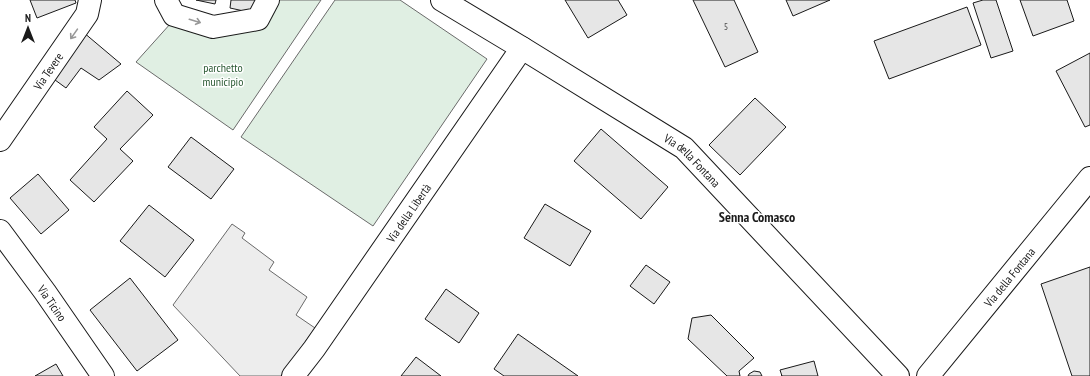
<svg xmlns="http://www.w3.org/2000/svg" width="1090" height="376" font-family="'PT Sans Narrow',sans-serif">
<rect width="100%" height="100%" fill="#fff"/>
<g fill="#e0efe3" stroke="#6a6a6a">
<polygon points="277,0 321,0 233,130 136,62 171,23 213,35"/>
<polygon points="335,0 400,0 487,59 373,226 241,137"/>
</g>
<polygon fill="#ededed" stroke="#6a6a6a" points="232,224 245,233 242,238 274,262 269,270 307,297 296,315 315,328 281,376 240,376 173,305"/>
<g fill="#e6e6e6" stroke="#1a1a1a">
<polygon points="30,0 75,0 76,3 37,18"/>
<polygon points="196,0 216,0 215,4"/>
<polygon points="231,0 256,0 253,13 230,8"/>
<polygon points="565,0 618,0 627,15 588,38"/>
<polygon points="693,0 734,0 758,52 725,67"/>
<polygon points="786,0 830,0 793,16"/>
<polygon points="983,0 996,0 1013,51 991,58 973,3"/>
<polygon points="1020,0 1067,0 1074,21 1033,36"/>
<polygon points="967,7 981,45 889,79 874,41"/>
<polygon points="83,32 121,64 99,80 81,68 66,88 51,77"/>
<polygon points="1090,53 1090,125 1085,127 1056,71"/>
<polygon points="127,91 153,115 120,149 133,161 94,202 70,180 107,139 94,127"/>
<polygon points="755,98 786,127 740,175 709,145"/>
<polygon points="601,129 668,187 641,219 574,161"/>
<polygon points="191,137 234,169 211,199 168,167"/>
<polygon points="38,174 69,210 41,234 10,198"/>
<polygon points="545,204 591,231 570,266 524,238"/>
<polygon points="149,205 194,240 165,277 120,241"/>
<polygon points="646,265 670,282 654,304 630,286"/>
<polygon points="1090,267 1090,376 1072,376 1041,284"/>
<polygon points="130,278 178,340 137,371 90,310"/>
<polygon points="446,289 479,313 459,343 425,319"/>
<polygon points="711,315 754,358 739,371 740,376 727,376 688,339 692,318"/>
<polygon points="518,334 578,376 504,376 494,369"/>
<polygon points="416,357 441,376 401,376"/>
<polygon points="814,361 818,376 781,376 782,376 780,370"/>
<polygon points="56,364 63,376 35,376"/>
<polygon points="754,371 760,372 762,376 748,376 749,374"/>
</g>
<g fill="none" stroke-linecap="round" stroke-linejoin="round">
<defs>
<g id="minor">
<polyline points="166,0 174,15 213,27 258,19 268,0"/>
<path id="s1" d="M442,0L522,48L684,148L898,376"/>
<path id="s2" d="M0,140L87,14L90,0"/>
<path id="s3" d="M0,231L45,292L103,376"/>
<path id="s4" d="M293,376L314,349L522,48"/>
<path id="s5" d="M928,376L1090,178"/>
</g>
</defs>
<use href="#minor" stroke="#1a1a1a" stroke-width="24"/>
<use href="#minor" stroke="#fff" stroke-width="22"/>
</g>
<defs><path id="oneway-shaft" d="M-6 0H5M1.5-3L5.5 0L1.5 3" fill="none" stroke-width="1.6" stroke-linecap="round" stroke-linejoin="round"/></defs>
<g stroke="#989898">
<use href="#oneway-shaft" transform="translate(195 21) rotate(17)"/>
<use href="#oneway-shaft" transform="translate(74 34) rotate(125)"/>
</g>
<g text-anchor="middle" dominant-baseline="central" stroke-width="3" stroke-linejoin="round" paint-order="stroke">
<g font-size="10" fill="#4d4d4d">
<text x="726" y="26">5</text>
</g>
<g font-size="12" fill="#2b5a34" stroke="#fff">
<text x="223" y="67">parchetto<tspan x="223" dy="14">municipio</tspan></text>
</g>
<g font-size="12" fill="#1a1a1a" stroke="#fff">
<text stroke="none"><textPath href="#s2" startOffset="84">Via Tevere</textPath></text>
<text stroke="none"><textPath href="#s1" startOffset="298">Via della Fontana</textPath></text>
<text stroke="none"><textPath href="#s4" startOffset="200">Via della Libertà</textPath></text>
<text stroke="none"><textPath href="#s5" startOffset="128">Via della Fontana</textPath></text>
<text stroke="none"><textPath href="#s3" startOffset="89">Via Ticino</textPath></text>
</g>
<g font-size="14" font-weight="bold" fill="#1a1a1a" stroke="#fff">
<text x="757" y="217">Senna Comasco</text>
</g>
</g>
<g transform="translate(28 28)" stroke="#ffffff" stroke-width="3" paint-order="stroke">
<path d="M0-3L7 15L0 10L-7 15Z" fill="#1a1a1a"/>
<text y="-6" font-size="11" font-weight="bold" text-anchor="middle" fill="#1a1a1a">N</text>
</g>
</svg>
